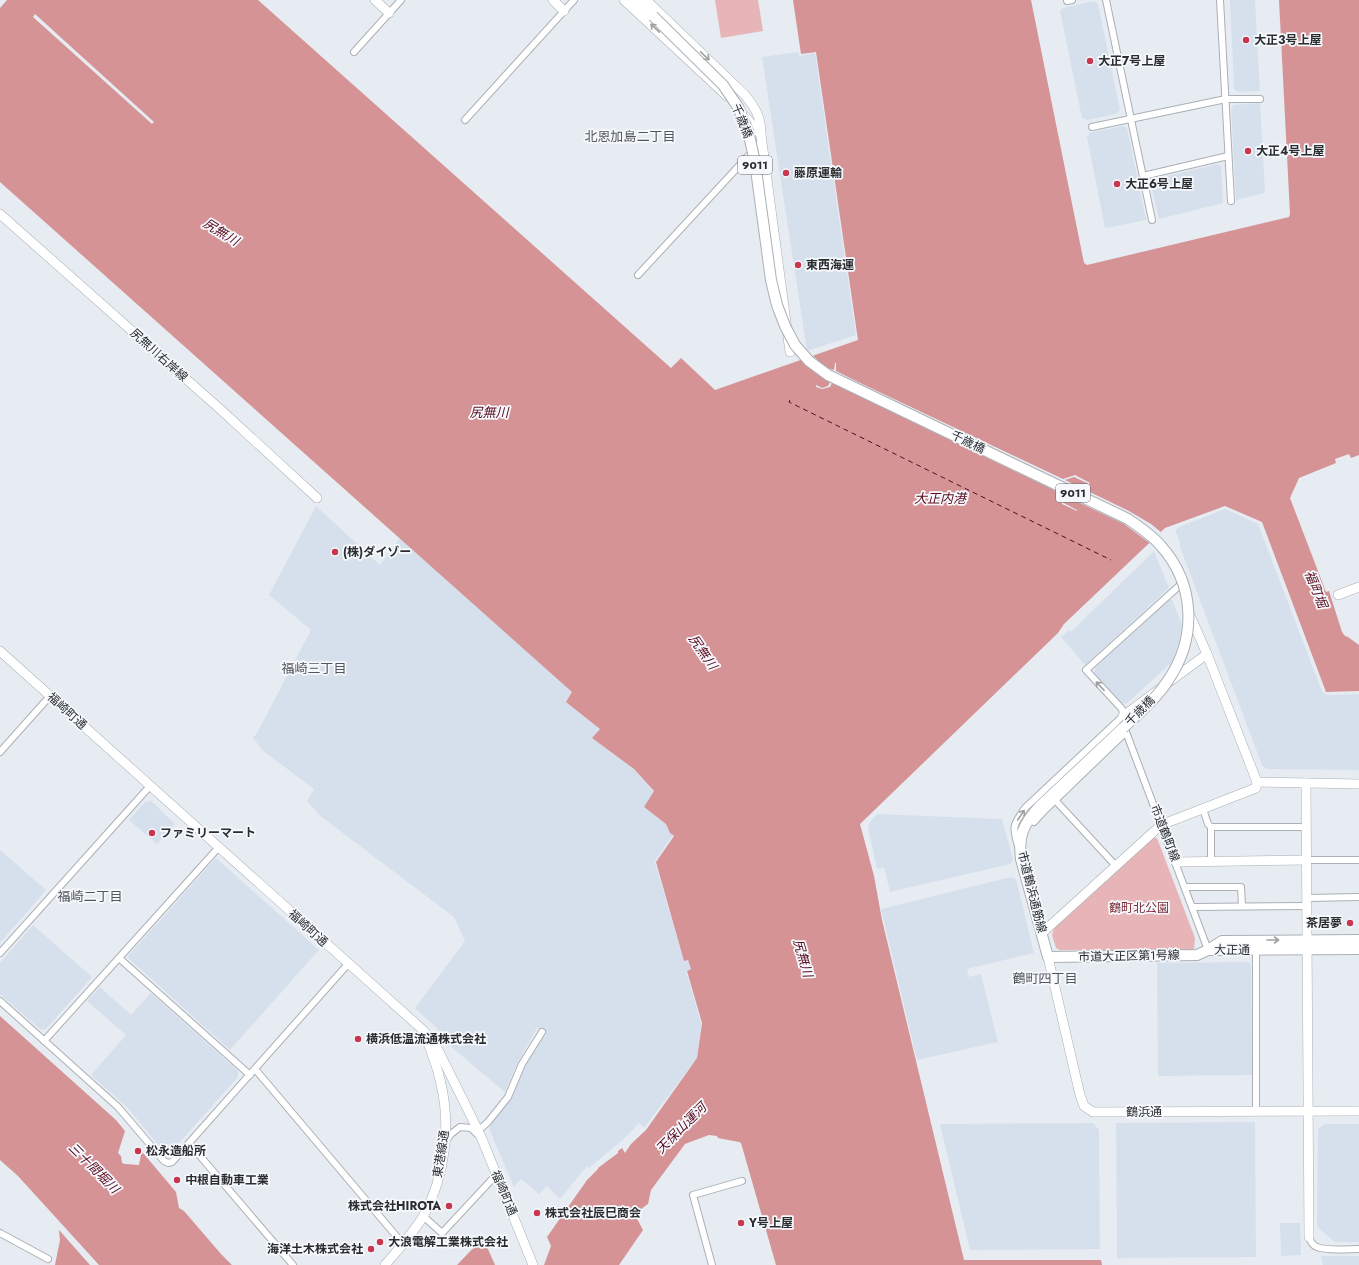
<svg xmlns="http://www.w3.org/2000/svg" width="1359" height="1265" font-family="Jost,'Noto Sans JP',sans-serif">
<rect width="100%" height="100%" fill="#e6ecf2"/>
<g fill="#d6e0ec">
<polygon points="1230,0 1255,0 1260,91 1238,92 1234,89"/>
<polygon points="1094,1 1098,4 1120,110 1116,114 1087,120 1082,118 1060,11 1063,8"/>
<polygon points="798,52 799,56 815,53 856,335 807,351 762,57"/>
<polygon points="1260,103 1265,193 1236,200 1231,109 1234,105"/>
<polygon points="1123,126 1127,128 1146,220 1107,228 1105,228 1087,137 1089,133"/>
<polygon points="1218,164 1221,166 1223,203 1159,219 1150,180"/>
<polygon points="316,506 380,565 400,538 573,692 567,702 600,729 592,738 634,769 654,792 644,807 666,824 670,833 673,835 648,871 655,862 684,961 688,960 691,969 686,971 701,1023 697,1058 644,1128 639,1123 626,1137 589,1168 587,1166 560,1199 547,1186 539,1194 521,1179 514,1187 490,1131 490,1126 511,1098 525,1066 542,1037 546,1036 537,1028 517,1064 505,1092 443,1040 438,1029 415,1008 465,941 454,917 319,815 307,801 314,789 263,751 253,738 257,733 311,630 269,595"/>
<polygon points="1225,509 1258,524 1322,691 1324,694 1328,695 1359,694 1359,770 1267,769 1262,765 1180,547 1180,542 1175,530 1179,527"/>
<polygon points="1154,551 1169,588 1085,665 1061,637 1069,630 1071,632"/>
<polygon points="1169,600 1172,600 1182,625 1179,643 1172,662 1126,704 1122,703 1094,673 1095,668"/>
<polygon points="151,801 175,824 157,844 129,820 145,802"/>
<polygon points="877,814 1002,819 1013,860 1010,864 890,892 884,867 877,869 868,828 869,823"/>
<polygon points="0,850 46,890 0,943"/>
<polygon points="216,858 319,950 230,1050 127,957"/>
<polygon points="1011,877 1016,879 1034,953 967,969 969,977 981,974 998,1042 917,1060 881,909"/>
<polygon points="33,925 92,977 46,1029 41,1030 0,994 0,963"/>
<polygon points="1249,962 1251,965 1252,1075 1158,1076 1157,963"/>
<polygon points="100,987 131,1015 151,993 238,1071 238,1077 170,1153 165,1153 127,1107 91,1075 126,1035 87,1001"/>
<polygon points="1255,1122 1256,1257 1117,1258 1116,1123"/>
<polygon points="1093,1123 1099,1130 1100,1249 970,1250 940,1124"/>
<polygon points="1325,1124 1359,1124 1359,1242 1335,1242 1317,1227 1318,1129"/>
<polygon points="1280,1223 1300,1223 1301,1255 1281,1256"/>
<polygon points="1321,1256 1359,1256 1359,1265 1323,1265"/>
</g>
<g fill="#e7b5b7">
<polygon points="715,0 758,0 763,31 721,38"/>
<polygon points="1153,838 1157,838 1195,938 1194,949 1190,950 1060,950 1056,948 1052,935 1054,928"/>
</g>
<g fill="#d59395">
<polygon points="7,0 258,0 671,368 681,358 715,390 858,340 816,52 801,54 793,0 1031,0 1084,263 1087,265 1289,217 1290,214 1279,0 1359,0 1359,455 1351,458 1349,454 1335,459 1336,463 1299,478 1290,498 1326,592 1329,591 1342,632 1345,636 1348,637 1359,645 1359,691 1326,692 1262,522 1225,506 1165,528 1064,624 1058,633 860,824 874,876 882,920 964,1260 1101,1260 1102,1265 776,1265 741,1143 739,1142 718,1138 717,1136 709,1135 685,1144 651,1190 648,1204 641,1209 636,1217 643,1230 619,1265 544,1265 551,1246 547,1237 587,1180 598,1169 598,1168 618,1153 618,1151 622,1148 625,1153 631,1144 646,1130 697,1058 702,1023 687,971 691,969 688,960 684,961 656,862 674,836 670,833 666,824 644,807 654,791 634,769 592,738 600,729 566,702 572,692 0,182 0,8"/>
<polygon points="0,1016 116,1120 125,1131 118,1153 121,1156 122,1163 125,1164 139,1165 141,1155 143,1153 176,1192 179,1208 184,1211 221,1254 232,1265 99,1265 18,1176 0,1160"/>
<polygon points="59,1230 90,1265 55,1265 60,1240"/>
<polygon points="483,1238 495,1265 457,1265"/>
</g>
<g fill="#e6ecf2">
<polygon points="35,14 154,122 152,124 33,17"/>
<polygon points="811,354 826,368 834,370 835,363 836,363 836,371 858,382 1063,479 1075,475 1090,483 1089,484 1074,477 1065,480 1129,511 1151,524 1162,533 1151,544 1124,524 1059,493 1062,502 1077,510 1077,511 1062,504 1058,492 832,383 830,387 822,389 816,387 816,385 822,388 828,386 830,382 817,373 801,358"/>
</g>
<g fill="none" stroke-linecap="round" stroke-linejoin="round">
<polyline stroke="#5a0a1a" stroke-width="1" stroke-dasharray="5 4" stroke-linecap="butt" points="790,400 789,402 1111,560"/>
<defs>
<g id="street">
<polyline points="1106,0 1152,220"/>
<polyline points="1220,0 1231,201"/>
<polyline points="1067,1 1072,0"/>
<polyline points="354,52 401,0"/>
<polyline points="465,120 574,0"/>
<polyline points="1092,127 1226,99 1260,99"/>
<polyline points="1143,176 1228,156"/>
<polyline points="638,275 762,141"/>
<polyline points="1179,586 1086,670 1122,709 1126,732 1208,950"/>
<polyline points="0,752 50,696"/>
<polyline points="1055,800 1116,866"/>
<polyline points="1203,809 1208,824 1211,827 1211,861"/>
<polyline points="1034,822 1045,810 1126,732"/>
<polyline points="1211,827 1306,827"/>
<path d="M1018,846C1012,826 1013,825 1025,808L1123,716"/>
<polyline points="1306,860 1359,860"/>
<polyline points="1185,887 1241,887 1242,906"/>
<polyline points="1307,898 1359,897"/>
<polyline points="1193,907 1307,906"/>
<polyline points="1256,950 1256,1111"/>
<polyline points="0,953 150,786"/>
<polyline points="119,958 250,1075"/>
<polyline points="0,1001 118,1107 164,1161 168,1163 172,1162 189,1143 348,964"/>
<polyline points="44,1041 219,847"/>
<polyline points="255,1069 403,1244"/>
<polyline points="478,1131 488,1122 508,1097 522,1064 542,1032"/>
<polyline points="446,1141 451,1134 460,1127 471,1128 478,1135"/>
<polyline points="189,1143 293,1265"/>
<polyline points="423,1216 442,1233 496,1175"/>
<polyline points="0,1233 48,1259"/>
<path d="M1309,1237C1311,1242 1312,1245 1317,1247C1325,1251 1349,1249 1359,1249"/>
<polyline points="712,1265 693,1195 742,1181"/>
</g>
<g id="secondary">
<polyline points="375,0 389,13"/>
<polyline points="553,0 564,11"/>
<polyline points="624,0 727,96"/>
<path d="M646,0L745,95C756,109 761,117 761,135L790,352"/>
<polyline points="742,113 761,135"/>
<polyline points="0,214 220,409 317,498"/>
<polyline points="1338,595 1359,587"/>
<polyline points="1189,613 1207,654 1257,782 1359,784"/>
<polyline points="0,651 424,1031 437,1048 470,1114 482,1139 533,1265"/>
<polyline points="1123,716 1207,654"/>
<polyline points="1306,783 1309,1237"/>
<polyline points="1176,862 1306,860"/>
<polyline points="1042,933 1161,825 1256,788 1257,782"/>
<polyline points="1048,957 1080,1095 1084,1106 1093,1112 1359,1111"/>
<path d="M385,1265C397,1251 415,1231 424,1215C445,1176 451,1127 441,1084C438,1069 432,1053 426,1038"/>
</g>
<g id="primary">
<polyline points="635,0 653,16"/>
<path d="M1123,728L1040,806C1024,823 1018,835 1021,859L1048,957L1197,955L1208,950L1222,941L1359,940"/>
<polyline points="1208,950 1359,949"/>
</g>
</defs>
<use href="#street" stroke="#aab0b5" stroke-width="8"/>
<use href="#secondary" stroke="#aab0b5" stroke-width="10"/>
<use href="#primary" stroke="#aab0b5" stroke-width="12"/>
<use href="#street" stroke="#fff" stroke-width="6"/>
<use href="#secondary" stroke="#fff" stroke-width="9"/>
<use href="#primary" stroke="#fff" stroke-width="10"/>
<defs>
<path id="primary-bridge" d="M653,16L723,85L738,107L748,131L755,162L771,280L777,305L785,326L795,345L809,361L828,375L1128,519C1139,527 1152,535 1161,546C1195,584 1197,637 1169,679C1157,698 1139,713 1123,728"/>
</defs>
<use href="#primary-bridge" stroke="#aab0b5" stroke-width="12" stroke-linecap="butt"/>
<use href="#primary-bridge" stroke="#fff" stroke-width="10"/>
</g>
<defs><path id="oneway-shaft" d="M-6 0H5M1.5-3L5.5 0L1.5 3" fill="none" stroke-width="1.6" stroke-linecap="round" stroke-linejoin="round"/></defs>
<g stroke="#9fa0a1">
<use href="#oneway-shaft" transform="translate(655 28) rotate(-137)"/>
<use href="#oneway-shaft" transform="translate(705 56) rotate(44)"/>
<use href="#oneway-shaft" transform="translate(1100 686) rotate(-133)"/>
<use href="#oneway-shaft" transform="translate(1021 815) rotate(-56)"/>
<use href="#oneway-shaft" transform="translate(1273 940)"/>
</g>
<g fill="#c8374e" stroke="#f5f9fe" stroke-width="1.5">
<circle cx="1246" cy="40" r="4"/>
<circle cx="1090" cy="61" r="4"/>
<circle cx="1248" cy="151" r="4"/>
<circle cx="786" cy="173" r="4"/>
<circle cx="1117" cy="184" r="4"/>
<circle cx="798" cy="265" r="4"/>
<circle cx="335" cy="552" r="4"/>
<circle cx="152" cy="833" r="4"/>
<circle cx="1350" cy="923" r="4"/>
<circle cx="358" cy="1039" r="4"/>
<circle cx="138" cy="1151" r="4"/>
<circle cx="177" cy="1180" r="4"/>
<circle cx="449" cy="1206" r="4"/>
<circle cx="537" cy="1213" r="4"/>
<circle cx="741" cy="1223" r="4"/>
<circle cx="380" cy="1242" r="4"/>
<circle cx="371" cy="1249" r="4"/>
</g>
<g text-anchor="middle" dominant-baseline="central" stroke-width="3.5" stroke-linejoin="round" paint-order="stroke">
<g fill="#f5f9fe" stroke="#676a6c" stroke-width="1">
<rect x="738" y="156" width="34" height="18" rx="3"/>
<rect x="1056" y="484" width="34" height="18" rx="3"/>
</g>
<g font-size="11" font-weight="bold" fill="#2a2c2e">
<text x="755" y="165">9011</text>
<text x="1073" y="493">9011</text>
</g>
<g font-size="12" font-weight="bold" fill="#2a2c2e" stroke="#f5f9fe" text-anchor="start">
<text x="1254" y="40">大正3号上屋</text>
<text x="1098" y="61">大正7号上屋</text>
<text x="1256" y="151">大正4号上屋</text>
<text x="794" y="173">藤原運輸</text>
<text x="1125" y="184">大正6号上屋</text>
<text x="806" y="265">東西海運</text>
<text x="343" y="552">(株)ダイゾー</text>
<text x="160" y="833">ファミリーマート</text>
<text x="1342" y="923" text-anchor="end">茶居夢</text>
<text x="366" y="1039">横浜低温流通株式会社</text>
<text x="146" y="1151">松永造船所</text>
<text x="185" y="1180">中根自動車工業</text>
<text x="441" y="1206" text-anchor="end">株式会社HIROTA</text>
<text x="545" y="1213">株式会社辰巳商会</text>
<text x="749" y="1223">Y号上屋</text>
<text x="388" y="1242">大浪電解工業株式会社</text>
<text x="363" y="1249" text-anchor="end">海洋土木株式会社</text>
</g>
<g font-size="12" fill="#2a2c2e" stroke="#f5f9fe">
<text transform="translate(742 121) rotate(68)">千歳橋</text>
<text transform="translate(159 355) rotate(42)">尻無川右岸線</text>
<text transform="translate(968 442) rotate(26)">千歳橋</text>
<text transform="translate(67 711) rotate(42)">福崎町通</text>
<text transform="translate(1140 711) rotate(-45)">千歳橋</text>
<text transform="translate(1165 833) rotate(69)">市道鶴町線</text>
<text transform="translate(1032 892) rotate(76)">市道鶴浜通筋線</text>
<text transform="translate(308 928) rotate(42)">福崎町通</text>
<text transform="translate(1232 950) rotate(1)">大正通</text>
<text transform="translate(1129 956) rotate(-1)">市道大正区第1号線</text>
<text x="1144" y="1112">鶴浜通</text>
<text transform="translate(441 1154) rotate(-81)">東港線通</text>
<text transform="translate(504 1193) rotate(67)">福崎町通</text>
</g>
<g font-size="12" fill="#7c2d36" stroke="#f5f9fe">
<text x="1139" y="908">鶴町北公園</text>
</g>
<g font-size="13" fill="#53575c" stroke="#f5f9fe">
<text x="630" y="136">北恩加島二丁目</text>
<text x="314" y="668">福崎三丁目</text>
<text x="90" y="896">福崎二丁目</text>
<text x="1045" y="978">鶴町四丁目</text>
</g>
<g font-size="13" font-style="italic" fill="#5a0a1a" stroke="#f5f9fe">
<text transform="translate(221 232) rotate(31)">尻無川</text>
<text x="489" y="412">尻無川</text>
<text x="940" y="498">大正内港</text>
<text transform="translate(1316 589) rotate(68)">福町堀</text>
<text transform="translate(703 652) rotate(55)">尻無川</text>
<text transform="translate(803 958) rotate(74)">尻無川</text>
<text transform="translate(681 1128) rotate(-45)">天保山運河</text>
<text transform="translate(94 1168) rotate(45)">三十間堀川</text>
</g>
</g>
</svg>
